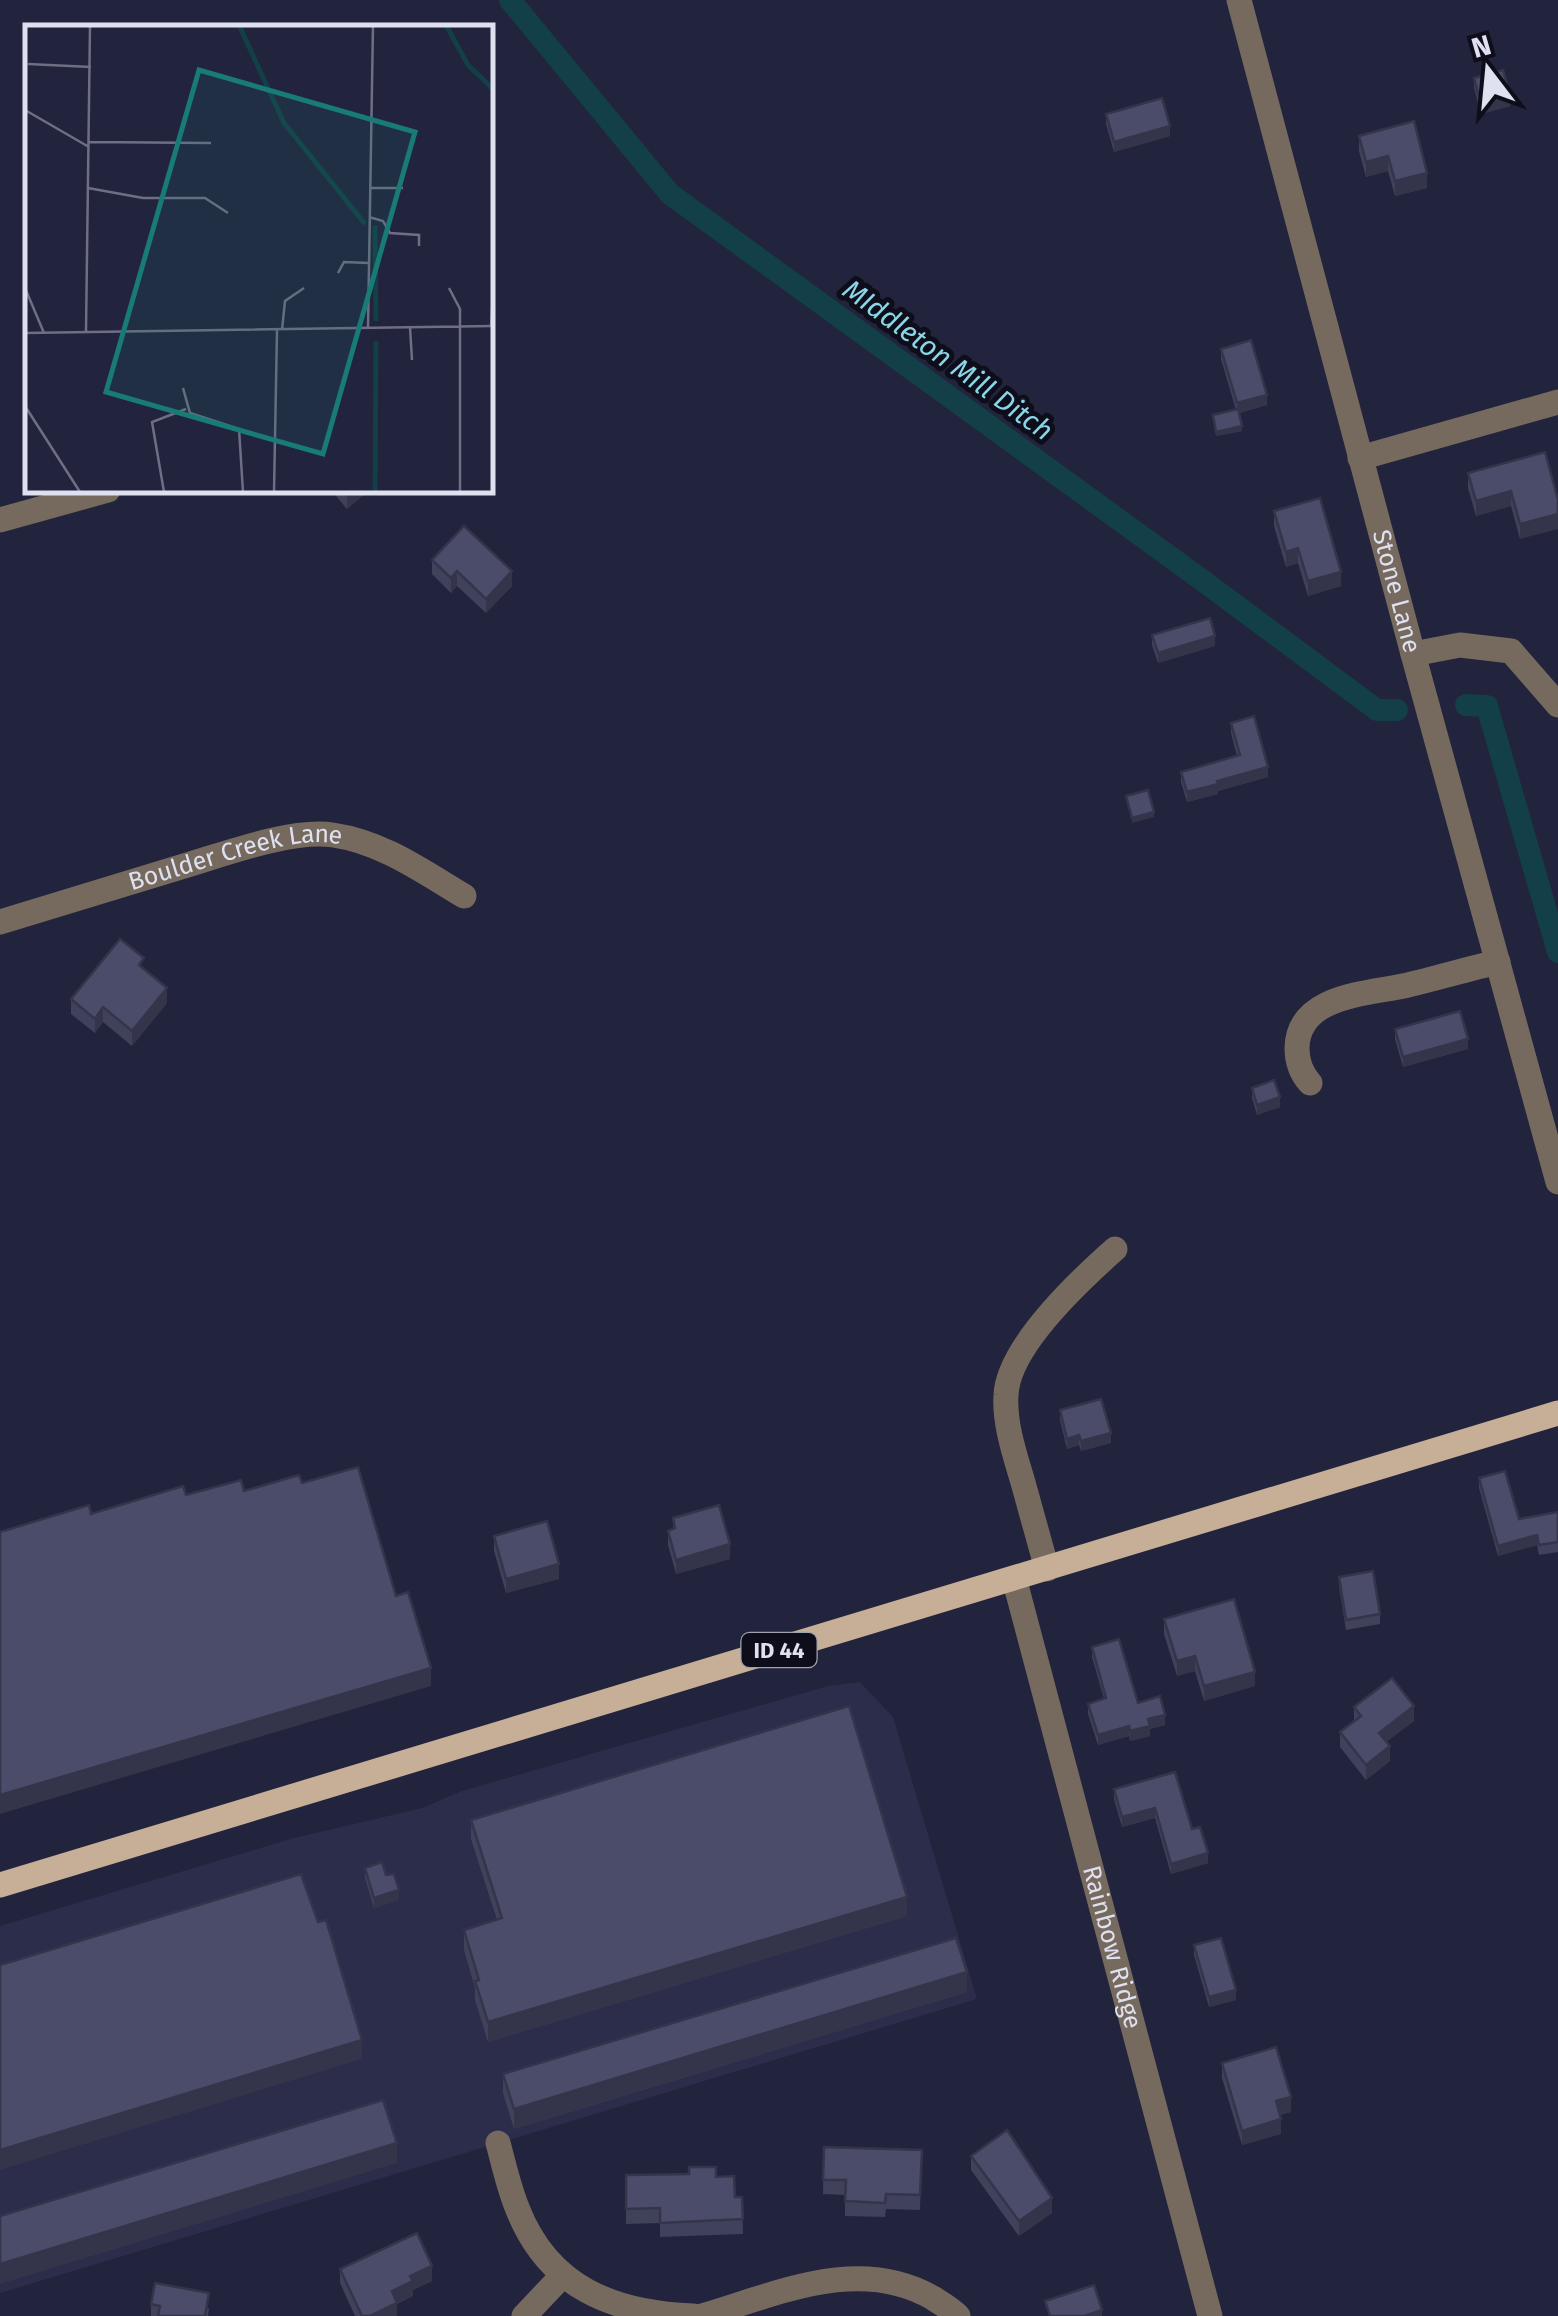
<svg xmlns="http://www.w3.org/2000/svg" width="1558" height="2316" font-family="'Fira Sans',sans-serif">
<rect width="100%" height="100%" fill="#22233c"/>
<polygon fill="#2c2d4b" points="860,1682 893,1717 977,1999 0,2293 0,1926 294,1838 422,1808 462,1791 828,1686"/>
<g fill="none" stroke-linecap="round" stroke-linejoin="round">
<g stroke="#133f48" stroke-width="22">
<polyline points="510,0 670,194 1202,580 1377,710 1397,710"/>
<polyline points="1466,705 1487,706 1558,952"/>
</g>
<g stroke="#766a5f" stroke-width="25">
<path id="s1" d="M1239,0L1413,654L1558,1182"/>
<polyline points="1360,458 1558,402"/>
<polyline points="0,520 108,490"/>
<polyline points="1413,654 1460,645 1511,651 1558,705"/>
<path id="s2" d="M0,922C61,904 122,885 184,866C225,854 291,829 333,835C382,842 422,871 464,896"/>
<path d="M1310,1083C1301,1073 1297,1062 1297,1048C1298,994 1369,994 1408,985C1438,978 1467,969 1498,962"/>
<path d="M1047,1569C1039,1541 1032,1514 1024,1486C1016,1458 1004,1425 1006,1395C1008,1347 1080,1280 1115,1249"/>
<path id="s3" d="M1014,1578L1210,2316"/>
<path d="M498,2143C504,2165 509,2189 518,2210C549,2288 614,2313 693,2316"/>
<polyline points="524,2316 562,2276"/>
<path d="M702,2316C777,2294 859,2255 933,2298C942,2304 950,2308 958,2316"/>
</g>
<polyline stroke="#c6ae97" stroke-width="25" points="0,1885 1558,1413"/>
</g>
<g fill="#40415b">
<polygon points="1474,78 1510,106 1481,114 1474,88"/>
<polygon points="1106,114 1170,136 1114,152 1106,124"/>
<polygon points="1359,136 1427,188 1395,196 1388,171 1366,177 1359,151"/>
<polygon points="1221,349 1267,405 1239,413 1242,431 1216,436 1213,415 1236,410 1221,359"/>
<polygon points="1545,452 1520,539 1511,506 1476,516 1468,488 1468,473"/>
<polygon points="331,490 369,490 347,509"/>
<polygon points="1274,511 1341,586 1308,596 1298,563 1286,567 1274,526"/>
<polygon points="432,560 512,586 486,613 457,586 451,593 432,574"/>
<polygon points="1152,635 1215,646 1158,663 1152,645"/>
<polygon points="1231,723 1268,777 1218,791 1218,794 1187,802 1181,782 1181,772 1237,756 1231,733"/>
<polygon points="144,969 167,1003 132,1046 103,1022 95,1033 71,1014 71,999"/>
<polygon points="1395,1029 1468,1049 1403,1067 1395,1039"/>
<polygon points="1252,1088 1280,1107 1257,1115 1252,1098"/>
<polygon points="1060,1410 1111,1443 1081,1451 1079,1445 1067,1449 1060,1420"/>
<polygon points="1479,1478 1519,1519 1558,1512 1558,1552 1539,1555 1537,1545 1498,1556 1479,1488"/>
<polygon points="673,1518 730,1559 676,1574 668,1545 668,1531 673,1529"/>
<polygon points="494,1536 559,1579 506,1593 494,1551"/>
<polygon points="1339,1577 1380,1614 1380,1624 1346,1630 1339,1587"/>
<polygon points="1164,1619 1255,1686 1204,1701 1195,1671 1177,1676 1164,1634"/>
<polygon points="1092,1647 1138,1703 1165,1725 1150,1729 1150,1736 1130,1741 1129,1736 1098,1745 1088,1714 1088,1704 1104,1699 1092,1657"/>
<polygon points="1354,1707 1414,1721 1386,1742 1390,1761 1366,1780 1340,1747 1340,1732 1354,1721"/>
<polygon points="1114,1789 1192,1829 1208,1863 1171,1874 1155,1818 1122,1827 1114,1799"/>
<polygon points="471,1820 907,1916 488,2042 475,2000 475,1988 464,1950 464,1930 497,1920 471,1839"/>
<polygon points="365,1868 386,1875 399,1900 374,1908 365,1878"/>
<polygon points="1194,1945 1236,2000 1209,2007 1194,1955"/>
<polygon points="967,1992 514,2129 503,2093 503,2074"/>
<polygon points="1222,2063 1291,2112 1280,2115 1281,2134 1242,2145 1222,2078"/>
<polygon points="824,2147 922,2150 920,2210 886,2209 885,2217 845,2216 845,2195 823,2194"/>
<polygon points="971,2156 1052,2213 1019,2236 971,2170"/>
<polygon points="626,2175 716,2177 735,2197 742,2197 743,2234 660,2237 660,2223 626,2224"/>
<polygon points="340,2269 432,2281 413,2290 413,2296 397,2304 397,2316 355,2316 340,2283"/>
<polygon points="151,2304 209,2308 208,2316 151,2316"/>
</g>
<g fill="#34354a">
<polygon points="1510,96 1510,106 1481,114 1481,104"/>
<polygon points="1170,126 1170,136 1114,152 1114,142"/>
<polygon points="1388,156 1388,171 1366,177 1366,162"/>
<polygon points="1427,173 1427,188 1395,196 1395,181"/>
<polygon points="1267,395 1267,405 1237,413 1237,403"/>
<polygon points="1242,426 1242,431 1216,436 1216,432"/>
<polygon points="351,490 369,490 347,509 347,494"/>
<polygon points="1511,491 1511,506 1476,516 1476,501"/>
<polygon points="1558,514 1558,529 1520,539 1520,524"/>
<polygon points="1298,548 1298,563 1286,567 1286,552"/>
<polygon points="457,571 457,586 451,593 451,578"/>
<polygon points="512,571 512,586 486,613 486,599"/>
<polygon points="1341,572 1341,586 1308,596 1308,581"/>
<polygon points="1215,636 1215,646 1158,663 1158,653"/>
<polygon points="1268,767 1268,777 1218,791 1218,794 1187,802 1187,792 1217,781"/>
<polygon points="1154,812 1154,817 1132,823 1132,818"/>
<polygon points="167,988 167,1003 132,1046 132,1031"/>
<polygon points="103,1007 103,1022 95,1033 95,1019"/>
<polygon points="1468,1039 1468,1049 1403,1067 1403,1057"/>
<polygon points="1280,1097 1280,1107 1257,1115 1257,1105"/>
<polygon points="1111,1433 1111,1443 1081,1451 1081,1441"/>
<polygon points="1079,1435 1079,1445 1067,1449 1067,1439"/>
<polygon points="1537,1535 1537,1545 1498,1556 1498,1546"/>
<polygon points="730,1544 730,1559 676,1574 676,1560"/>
<polygon points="559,1564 559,1579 506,1593 506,1579"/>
<polygon points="1195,1656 1195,1671 1177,1676 1177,1661"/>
<polygon points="431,1668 431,1686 0,1814 0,1795"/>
<polygon points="1255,1672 1255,1686 1204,1701 1204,1686"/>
<polygon points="1414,1706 1414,1721 1379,1747 1379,1733"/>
<polygon points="1165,1715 1165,1725 1150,1729 1150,1736 1130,1741 1130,1731 1148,1719"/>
<polygon points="1129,1726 1129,1736 1098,1745 1098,1735"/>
<polygon points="1390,1746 1390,1761 1366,1780 1366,1765"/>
<polygon points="1155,1808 1155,1818 1122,1827 1122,1817"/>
<polygon points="1208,1853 1208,1863 1171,1874 1171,1864"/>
<polygon points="399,1890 399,1900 374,1908 374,1898"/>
<polygon points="907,1897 907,1916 488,2042 488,2022"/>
<polygon points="967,1972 967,1992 514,2129 514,2109"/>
<polygon points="1236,1990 1236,2000 1209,2007 1209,1997"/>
<polygon points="362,2040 362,2059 0,2170 0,2150"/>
<polygon points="1291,2097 1291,2112 1276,2116 1276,2101"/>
<polygon points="1281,2119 1281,2134 1242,2145 1242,2131"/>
<polygon points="397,2143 397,2163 0,2284 0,2264"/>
<polygon points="1052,2198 1052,2213 1019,2236 1019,2221"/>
<polygon points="432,2266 432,2281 413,2290 413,2296 397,2304 397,2316 370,2316 392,2291 410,2276"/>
<polygon points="1102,2310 1102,2316 1087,2316 1087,2315"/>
</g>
<g fill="#4a4c6a" stroke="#34354a" stroke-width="2.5">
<polygon points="1503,70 1510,96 1481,104 1474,78"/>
<polygon points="1162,98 1170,126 1114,142 1106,114"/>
<polygon points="1414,121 1427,173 1395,181 1388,156 1366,162 1359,136"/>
<polygon points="1251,340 1267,395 1237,403 1221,349"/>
<polygon points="1238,409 1242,426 1216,432 1213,415"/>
<polygon points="1545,452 1558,500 1558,514 1520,524 1511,491 1476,501 1468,473"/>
<polygon points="1320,498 1341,572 1308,581 1298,548 1286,552 1274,511"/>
<polygon points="464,526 512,571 486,599 457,571 451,578 432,560"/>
<polygon points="1210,618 1215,636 1158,653 1152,635"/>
<polygon points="1254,716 1268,767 1217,781 1218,784 1187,792 1181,772 1240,755 1231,723"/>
<polygon points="1148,790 1154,812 1132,818 1126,796"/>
<polygon points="120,939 144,958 139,965 167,988 132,1031 103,1007 95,1019 71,999"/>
<polygon points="1460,1011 1468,1039 1403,1057 1395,1029"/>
<polygon points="1274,1080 1280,1097 1257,1105 1252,1088"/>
<polygon points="1101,1399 1111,1433 1081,1441 1079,1435 1067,1439 1060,1410"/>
<polygon points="358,1467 396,1596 408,1592 431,1668 0,1795 0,1532 89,1505 91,1514 183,1486 186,1495 241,1480 244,1491 299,1475 302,1483"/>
<polygon points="1505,1471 1519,1519 1558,1512 1558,1542 1539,1545 1537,1535 1498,1546 1479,1478"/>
<polygon points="719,1505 730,1544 676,1560 668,1531 675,1528 673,1518"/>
<polygon points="547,1521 559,1564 506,1579 494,1536"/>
<polygon points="1373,1571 1380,1614 1346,1620 1339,1577"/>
<polygon points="1234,1599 1255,1672 1204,1686 1195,1656 1177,1661 1164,1619"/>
<polygon points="1119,1639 1138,1703 1160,1696 1165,1715 1148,1719 1150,1726 1130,1731 1129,1726 1098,1735 1088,1704 1106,1698 1092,1647"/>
<polygon points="1392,1678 1414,1706 1379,1733 1390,1746 1366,1765 1340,1732 1361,1716 1354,1707"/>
<polygon points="849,1706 907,1897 488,2022 475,1981 479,1980 464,1930 502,1918 471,1820"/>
<polygon points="1175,1772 1192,1829 1200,1827 1208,1853 1171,1864 1155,1808 1122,1817 1114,1789"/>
<polygon points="382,1862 386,1875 394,1874 399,1890 374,1898 365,1868"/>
<polygon points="301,1874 318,1922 326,1920 362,2040 0,2150 0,1965"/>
<polygon points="956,1938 967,1972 514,2109 503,2074"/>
<polygon points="1221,1938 1236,1990 1209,1997 1194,1945"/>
<polygon points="1276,2047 1291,2097 1276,2101 1281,2119 1242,2131 1222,2063"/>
<polygon points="383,2100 397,2143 0,2264 0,2216"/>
<polygon points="1007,2130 1052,2198 1019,2221 971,2156"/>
<polygon points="824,2147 922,2150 920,2195 886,2194 885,2203 845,2201 846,2180 823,2180"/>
<polygon points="689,2167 716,2167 716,2177 734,2176 735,2197 742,2197 743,2219 660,2223 660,2208 626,2209 626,2175 689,2174"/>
<polygon points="417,2233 432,2266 410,2276 413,2281 392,2291 397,2303 370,2316 362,2316 340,2269"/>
<polygon points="155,2283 209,2293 205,2316 158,2316 160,2306 151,2304"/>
<polygon points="1094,2285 1102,2310 1087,2315 1088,2316 1050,2316 1045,2301"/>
</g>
<g text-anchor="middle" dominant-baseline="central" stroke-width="10" stroke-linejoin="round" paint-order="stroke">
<rect fill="#0d0e19" stroke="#a0a2b0" stroke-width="2.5" x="741.5" y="1633" width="75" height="34" rx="8"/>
<g font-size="22" font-weight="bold" fill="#dfe1f1">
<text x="779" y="1650">ID 44</text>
</g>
<g font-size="25" fill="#dfe1f1" stroke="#0d0e19">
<text stroke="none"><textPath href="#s1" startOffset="612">Stone Lane</textPath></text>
<text stroke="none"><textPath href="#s2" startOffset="245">Boulder Creek Lane</textPath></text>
<text stroke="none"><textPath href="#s3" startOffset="382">Rainbow Ridge</textPath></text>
</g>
<g font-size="28" font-style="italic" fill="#8ad6e8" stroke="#0d0e19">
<text transform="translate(948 360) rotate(36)">MIddleton Mill Ditch</text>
</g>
</g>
<g transform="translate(25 25)">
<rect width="468" height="468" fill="#22233c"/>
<path fill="none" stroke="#133f48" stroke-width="5" d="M214,0L259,98L340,199M421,0L443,40L468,64M350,201L351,296M350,467L351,316"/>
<path fill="none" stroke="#6e6f84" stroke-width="2.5" d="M0,31V71M3,39L66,42M0,85L64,122M0,117V204M64,117L186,118M63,163L118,173H180L203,188M345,163H378M344,192L358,196L365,208L394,210V221M313,248L319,237L344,238M0,263L19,308M424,263L435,284V467M466,301L468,268M385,302L387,335M343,303L348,0M257,305L260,276L279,263M61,307L65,0M0,308L468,301M158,363L165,388L214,404L218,467M0,381L55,467M139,467L127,397L161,384M249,467L252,305"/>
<path fill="#197b75" fill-opacity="0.15" stroke="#197b75" stroke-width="5" d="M174,45L390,107L298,429L81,367Z"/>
<rect width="468" height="468" fill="none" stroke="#dfe1f1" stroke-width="5"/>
</g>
<g transform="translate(1488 70) rotate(344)" stroke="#0d0e19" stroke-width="8" paint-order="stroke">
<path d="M0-8L18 38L0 25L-18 38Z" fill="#dfe1f1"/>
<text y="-15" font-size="28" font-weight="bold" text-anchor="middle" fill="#dfe1f1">N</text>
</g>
</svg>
